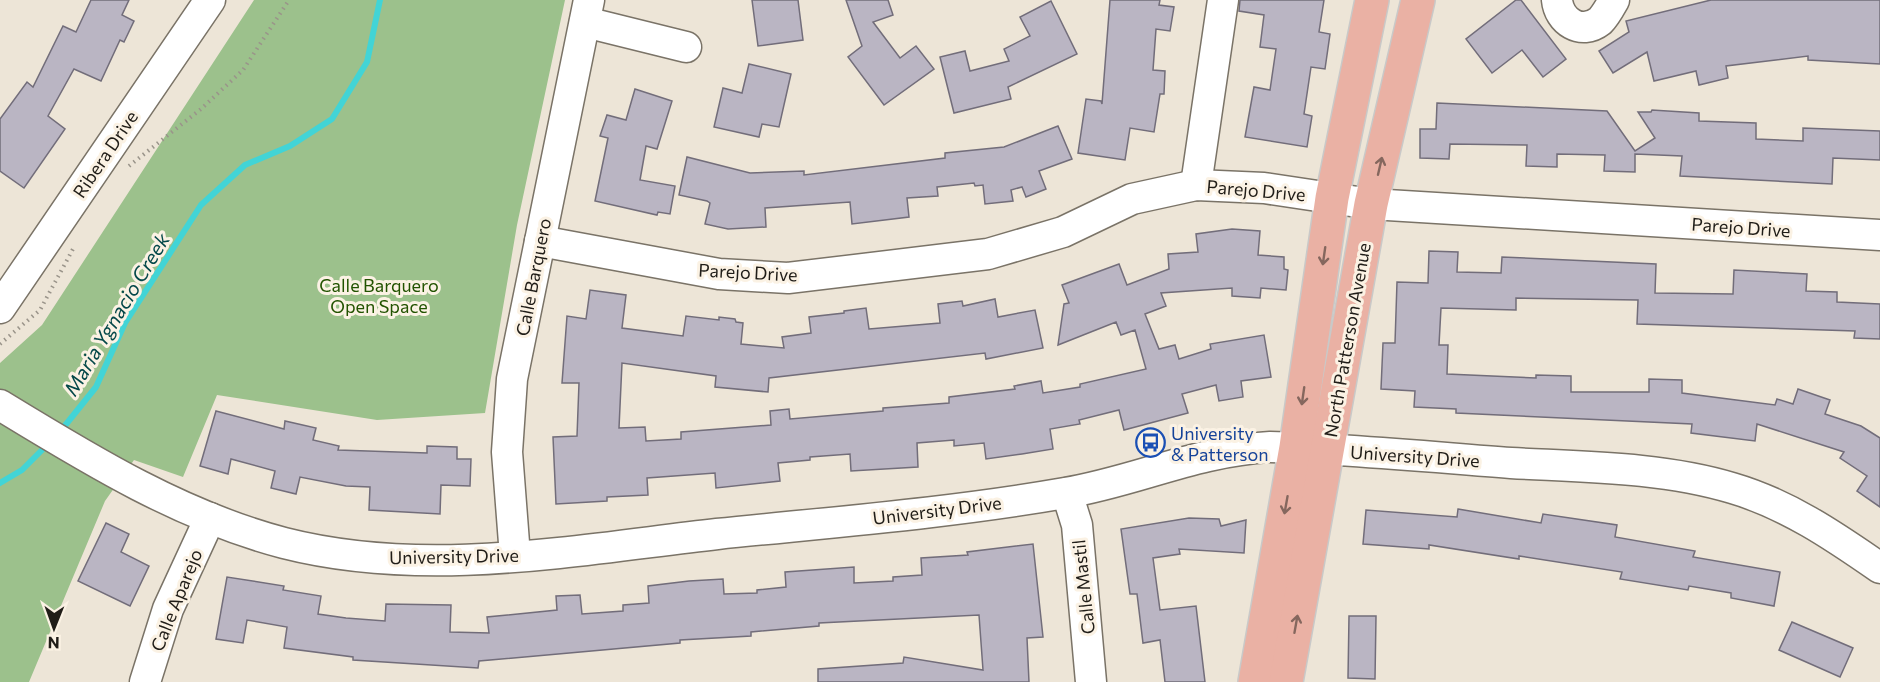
<svg xmlns="http://www.w3.org/2000/svg" width="1880" height="682" font-family="Commissioner,sans-serif">
<rect width="100%" height="100%" fill="#ede5d7"/>
<polygon fill="#9cc18c" points="254,0 565,0 517,225 485,413 377,420 217,395 183,477 134,460 105,501 29,682 0,682 0,363 42,325"/>
<g fill="none" stroke-linecap="round" stroke-linejoin="round">
<g stroke="#42d4d6" stroke-width="6">
<polyline points="59,433 96,387 125,323 201,205 245,165 290,146 332,119 367,62 380,0"/>
<polyline points="0,483 22,470 48,444"/>
</g>
</g>
<g fill="#bab5c3" stroke="#726d7a" stroke-width="1.5">
<polygon points="91,0 129,0 122,15 134,21 124,42 120,40 101,81 74,69 48,116 65,129 24,188 0,171 0,119 27,82 33,87 63,26 76,32"/>
<polygon points="752,0 798,0 803,40 758,46"/>
<polygon points="846,0 888,0 893,15 873,22 900,58 916,46 934,69 884,105 848,57 862,46"/>
<polygon points="1110,0 1160,0 1159,5 1174,7 1170,31 1156,29 1153,70 1165,71 1164,94 1160,94 1154,132 1130,128 1125,160 1078,153 1086,99 1101,101 1102,104"/>
<polygon points="1240,0 1324,0 1319,32 1330,34 1325,69 1311,67 1304,114 1312,116 1307,147 1245,137 1254,87 1270,90 1276,49 1260,47 1264,15 1239,11"/>
<polygon points="1516,0 1521,0 1566,59 1543,77 1522,50 1492,73 1466,39"/>
<polygon points="1711,0 1880,0 1880,64 1808,60 1808,56 1726,66 1728,78 1699,85 1696,71 1654,81 1647,52 1613,73 1599,51 1629,32 1626,21"/>
<polygon points="1051,1 1077,54 1008,87 1011,99 954,113 940,57 965,51 970,71 1009,61 1004,49 1030,36 1020,17"/>
<polygon points="749,64 791,74 779,127 762,124 759,137 714,127 723,88 742,93"/>
<polygon points="635,89 672,101 657,149 646,146 640,180 675,186 670,214 658,212 657,215 595,201 608,138 600,136 607,115 626,120"/>
<polygon points="1437,103 1607,111 1635,151 1655,138 1638,112 1651,112 1652,110 1699,113 1699,121 1756,123 1756,139 1803,141 1803,128 1880,131 1880,160 1833,158 1832,184 1680,176 1682,156 1635,154 1635,172 1604,171 1605,155 1557,154 1557,167 1526,166 1527,145 1450,144 1449,159 1420,158 1420,129 1436,129"/>
<polygon points="1058,126 1072,159 1039,171 1046,189 1026,197 1022,187 1011,190 1013,201 985,204 983,185 975,186 974,183 937,187 938,196 907,198 909,217 852,224 850,202 765,208 766,227 728,229 705,224 710,203 707,201 679,195 687,157 750,173 804,171 804,175 945,158 945,153 1004,147"/>
<polygon points="1232,229 1260,231 1258,255 1284,257 1284,269 1288,270 1286,290 1261,288 1260,298 1232,296 1232,288 1161,293 1166,306 1145,314 1159,349 1175,345 1179,359 1211,349 1210,344 1264,335 1271,377 1241,381 1243,397 1219,401 1216,385 1182,394 1188,413 1124,430 1119,410 1079,420 1080,424 1050,429 1053,449 1022,454 986,459 984,443 954,446 954,440 917,443 918,467 851,471 850,454 810,457 810,460 778,463 780,481 716,488 715,473 647,478 648,495 607,497 607,501 556,504 553,437 577,436 579,383 562,383 567,316 586,319 590,290 626,295 622,328 683,336 686,316 719,320 719,317 735,319 736,322 743,323 741,344 784,348 782,337 811,333 809,317 844,313 844,311 866,308 869,329 940,323 938,304 962,301 963,306 995,299 998,317 1035,310 1043,348 986,359 985,353 769,378 768,392 715,387 716,376 622,363 619,428 645,427 646,441 681,439 681,432 771,425 770,411 789,409 790,419 883,411 883,408 949,403 949,397 1015,389 1014,386 1041,381 1043,393 1080,387 1080,384 1146,369 1135,330 1121,335 1116,322 1058,345 1064,304 1069,303 1062,285 1119,264 1127,285 1169,269 1168,254 1198,252 1196,234"/>
<polygon points="1429,251 1458,252 1457,272 1501,273 1502,257 1656,264 1655,293 1733,294 1734,270 1807,274 1806,291 1837,292 1837,302 1880,304 1880,339 1854,338 1855,331 1637,324 1638,300 1516,298 1516,310 1441,308 1439,345 1448,345 1447,374 1536,378 1536,375 1571,376 1571,392 1649,392 1649,379 1682,380 1682,393 1775,405 1777,399 1793,404 1798,389 1830,400 1825,414 1861,426 1880,438 1880,507 1857,491 1867,476 1840,458 1844,452 1757,424 1755,441 1691,433 1692,424 1456,413 1456,409 1414,407 1415,391 1381,389 1383,343 1395,343 1397,282 1428,283"/>
<polygon points="216,411 284,429 285,421 316,428 313,440 339,446 338,450 427,453 427,446 457,447 457,459 471,459 470,486 441,485 440,514 369,510 370,487 346,486 300,477 296,494 271,488 275,471 231,459 228,474 200,466"/>
<polygon points="1458,509 1541,523 1543,514 1617,525 1615,537 1695,551 1693,557 1780,572 1774,606 1731,598 1731,593 1689,586 1688,590 1620,579 1622,572 1519,556 1519,559 1429,545 1429,549 1363,544 1366,510 1457,517"/>
<polygon points="1189,518 1219,519 1221,526 1246,520 1244,553 1179,549 1180,554 1153,558 1160,610 1196,606 1205,682 1165,682 1160,640 1143,643 1137,594 1130,594 1121,529"/>
<polygon points="106,523 129,534 121,552 149,566 130,606 78,581"/>
<polygon points="1033,544 1043,637 1027,638 1029,682 818,682 818,669 903,663 904,657 983,670 979,615 819,623 819,626 751,632 751,636 680,640 680,643 479,661 478,668 353,660 353,657 284,648 287,627 247,620 243,643 216,639 227,577 284,586 283,590 321,596 318,614 346,618 385,621 386,604 451,605 450,632 489,633 487,617 557,610 556,596 580,595 582,614 623,611 623,605 649,603 648,586 689,581 723,579 724,594 757,593 757,590 786,587 785,572 854,567 854,583 893,581 893,577 922,575 921,558 968,555 967,552"/>
<polygon points="1349,616 1376,616 1375,679 1348,678"/>
<polygon points="1792,622 1853,648 1840,677 1779,650"/>
</g>
<g fill="none" stroke-linecap="round" stroke-linejoin="round">
<defs>
<g id="minor">
<path d="M1557,0C1559,21 1581,36 1600,21C1606,15 1610,7 1614,0"/>
<polyline points="585,22 686,47"/>
<polyline points="1196,185 1223,0"/>
<polyline points="540,241 719,274 788,278 988,254 1063,232 1132,199 1196,185 1264,188 1371,204 1880,235"/>
<polyline points="0,308 210,0"/>
<path d="M0,405C90,460 181,516 284,543C425,579 576,550 717,534C833,522 950,513 1065,493C1137,481 1195,451 1270,447C1350,449 1431,457 1511,463C1584,467 1662,467 1732,488C1787,504 1834,536 1880,568"/>
<polyline points="1067,493 1077,525 1091,682"/>
<polyline points="515,556 507,452 512,379 589,0"/>
<polyline points="145,682 168,609 210,518"/>
</g>
<g id="major">
<polyline points="1255,682 1296,447 1332,198 1372,0"/>
<polyline points="1286,682 1371,204 1418,0"/>
</g>
</defs>
<use href="#minor" stroke="#7a7367" stroke-width="33"/>
<use href="#major" stroke="#c9c9c8" stroke-width="36"/>
<g stroke="#9a948a" stroke-width="4" stroke-dasharray="1.5 4.5" stroke-linecap="butt">
<polyline points="129,166 201,109 243,70 289,0"/>
<polyline points="0,344 40,310 73,249"/>
</g>
<use href="#minor" stroke="#fff" stroke-width="30"/>
<use href="#major" stroke="#eab1a4" stroke-width="33"/>
</g>
<defs><path id="oneway-shaft" d="M-6 0H5M1.5-3L5.5 0L1.5 3" fill="none" stroke-width="1.6" stroke-linecap="round" stroke-linejoin="round" transform="scale(1.5)"/></defs>
<g stroke="#85675e">
<use href="#oneway-shaft" transform="translate(1380 166) rotate(-77)"/>
<use href="#oneway-shaft" transform="translate(1324 256) rotate(98)"/>
<use href="#oneway-shaft" transform="translate(1303 396) rotate(98)"/>
<use href="#oneway-shaft" transform="translate(1286 505) rotate(100)"/>
<use href="#oneway-shaft" transform="translate(1296 624) rotate(-80)"/>
</g>
<defs>
<symbol id="bus-ring" viewBox="-11 -11 22 22"><circle r="9.5" fill="#fbf2e4" stroke="#1a4fb4" stroke-width="1.5"/><path d="M-5-6H5V4H4V6H2V4H-2V6H-4V4H-5ZM-3.5-4V0h7V-4ZM-3.5 1.2v1.5H-2V1.2ZM2 1.2v1.5H3.5V1.2Z" fill="#1a4fb4"/></symbol>
</defs>
<g fill-rule="evenodd">
<use href="#bus-ring" x="1134" y="426" width="33" height="33"/>
</g>
<g text-anchor="middle" dominant-baseline="central" stroke-width="6" stroke-linejoin="round" paint-order="stroke">
<g font-size="18" fill="#201d18" stroke="#fbf2e4">
<text transform="translate(105 154) rotate(-56)">Ribera Drive</text>
<text transform="translate(1256 190) rotate(5)">Parejo Drive</text>
<text transform="translate(1741 227) rotate(4)">Parejo Drive</text>
<text transform="translate(748 272) rotate(3)">Parejo Drive</text>
<text transform="translate(533 277) rotate(-79)">Calle Barquero</text>
<text transform="translate(1347 340) rotate(-80)">North Patterson Avenue</text>
<text transform="translate(1415 456) rotate(4)">University Drive</text>
<text transform="translate(937 510) rotate(-7)">University Drive</text>
<text transform="translate(454 556) rotate(-1)">University Drive</text>
<text transform="translate(1083 587) rotate(-96)">Calle Mastil</text>
<text transform="translate(176 600) rotate(-68)">Calle Aparejo</text>
</g>
<g font-size="18" fill="#225300" stroke="#fbf2e4">
<text x="379" y="285">Calle Barquero<tspan x="379" dy="21">Open Space</tspan></text>
</g>
<g font-size="18" fill="#164399" stroke="#fbf2e4" text-anchor="start">
<text x="1171" y="433">University<tspan x="1171" dy="21">&amp; Patterson</tspan></text>
</g>
<g font-size="20" font-style="italic" fill="#044849" stroke="#fbf2e4">
<text transform="translate(116 314) rotate(-59)">Maria Ygnacio Creek</text>
</g>
</g>
<g transform="translate(54 628) rotate(181)" stroke="#fbf2e4" stroke-width="4.5" paint-order="stroke">
<path d="M0-4.5L10 22L0 15L-10 22Z" fill="#201d18"/>
<text y="-9" font-size="16" font-weight="bold" text-anchor="middle" fill="#201d18">N</text>
</g>
</svg>
